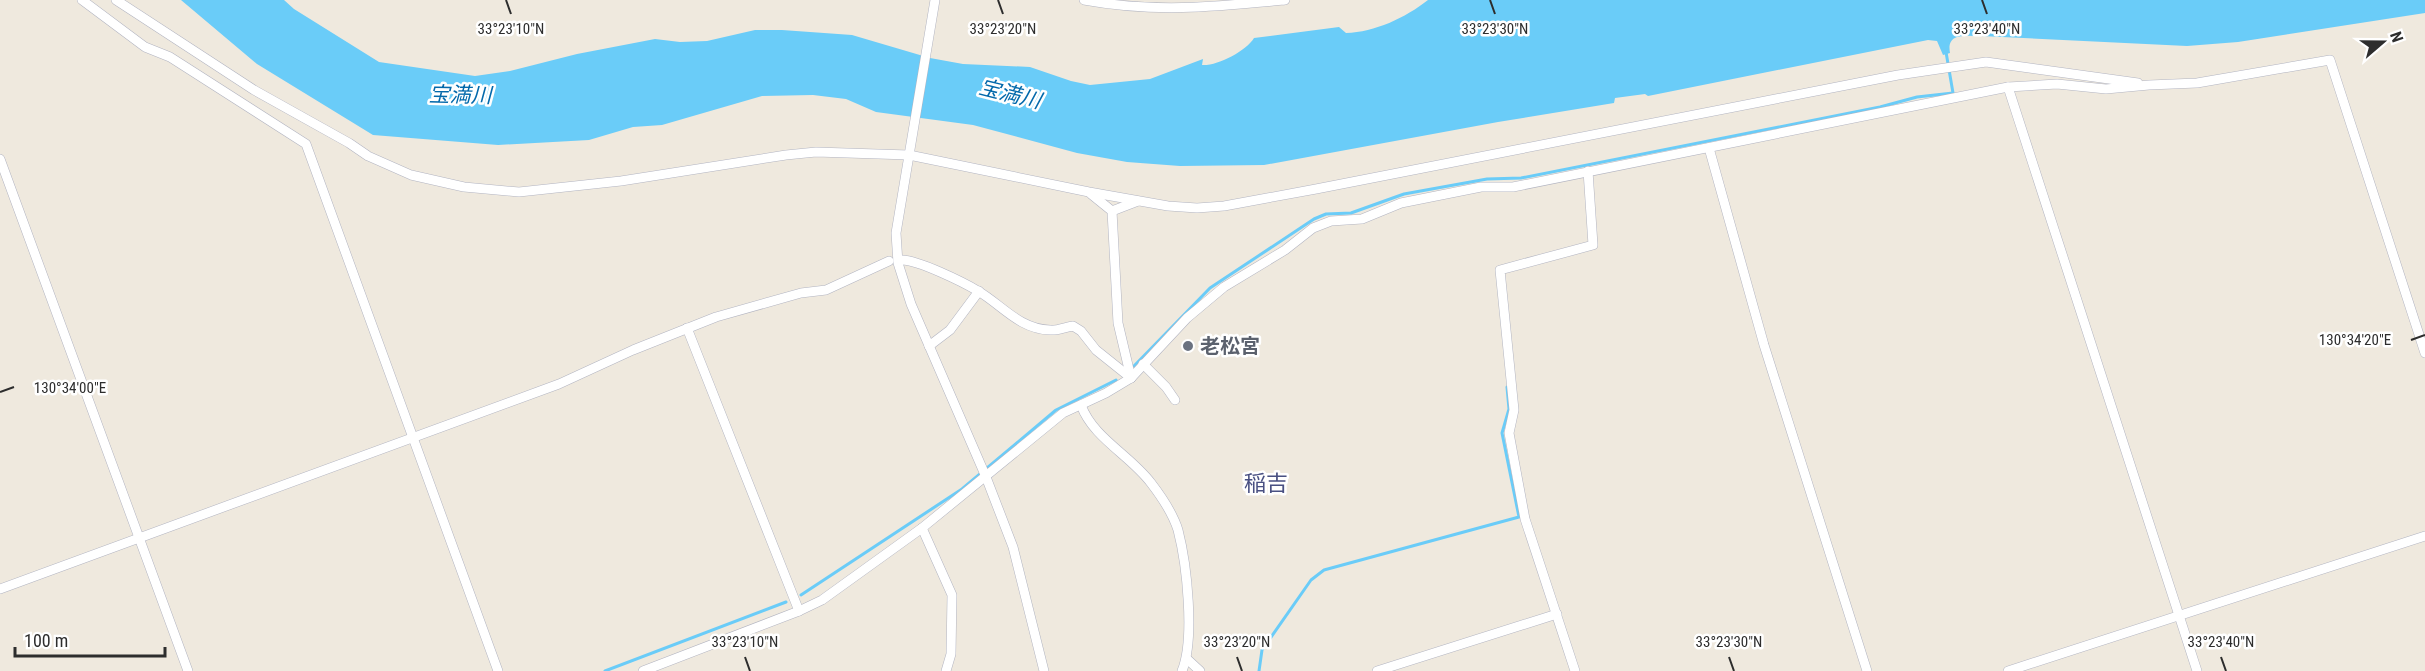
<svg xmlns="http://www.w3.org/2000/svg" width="2425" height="671" font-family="'Roboto Condensed','Noto Sans JP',sans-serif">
<rect width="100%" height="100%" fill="#efe9de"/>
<path fill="#6accf8" d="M181,0H284L294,9L379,62L475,76L510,71L577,54L655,39L680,42L707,41L755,30H782L852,35L930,58L963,64L1030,67L1071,81L1090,85L1150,79L1203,59L1202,65C1218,66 1246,51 1254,38L1339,27L1346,33C1375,32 1405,18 1428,0H2425V13L2238,42L2187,46L1981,36C1966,36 1946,32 1950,53L1943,55L1937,41L1928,40L1648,96L1645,94L1615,98L1614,103L1498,122L1264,165L1180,166L1127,162L1077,153L973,125L876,112L846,99L813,95L762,96L662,125L633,127L589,140L498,145L373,135L257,64Z"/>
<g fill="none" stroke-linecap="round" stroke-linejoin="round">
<g stroke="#6accf8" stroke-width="3">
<polyline points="1134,366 1210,288 1314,219 1326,214 1351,213 1404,194 1487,179 1521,178 1880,107 1917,97 1953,93 1946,52"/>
<polyline points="801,595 962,489 1056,410 1116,380"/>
<polyline points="605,671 786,602"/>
<polyline points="1259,671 1262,650 1311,580 1324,570 1519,517 1502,433 1509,409 1507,387"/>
</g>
<defs>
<g id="minor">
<polyline points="82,0 145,47 170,57 306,144 498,671"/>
<polyline points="116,0 254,90 349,143 368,156 411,175 464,187 519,192 621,181 786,155 816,152 909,155 1089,192 1168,206 1197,208 1224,206 1316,189 1898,75 1986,62 2138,83"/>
<polyline points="935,0 896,233 898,263 911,304 986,477 1013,547 1044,671"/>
<path d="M1084,0C1155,13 1213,7 1285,0"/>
<polyline points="2008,87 2197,671"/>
<polyline points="1709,148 1764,345 1867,671"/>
<polyline points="0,159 188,671"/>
<polyline points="1091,194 1112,211 1118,323 1131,378"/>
<polyline points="1112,211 1138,201"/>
<path d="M902,260C918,260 963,282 978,291C1002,305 1019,329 1050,330C1057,331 1065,327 1073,326L1081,331L1096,350L1131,378"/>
<polyline points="687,328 799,611"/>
<polyline points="929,346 950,330 979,291"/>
<polyline points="1143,364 1166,387 1175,400"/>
<path d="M1081,405C1093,438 1130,455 1151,483C1161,496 1173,514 1178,530C1187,565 1195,639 1182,671"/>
<polyline points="922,528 952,595 951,654 946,671"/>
<polyline points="0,589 559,384 633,350 716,317 801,293 826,290 889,261"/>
<polyline points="1187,659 1200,671"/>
<polyline points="643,671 799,611 822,600 922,528 1063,413 1106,393 1131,378 1187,318 1224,287 1285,250 1313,228 1331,221 1362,219 1401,203 1481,187 1513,187 2008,87 2057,84 2106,89 2149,85 2197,83 2330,60 2425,353"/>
<polyline points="1377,671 1557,614"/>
<polyline points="1575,671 1525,519 1509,433 1514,410 1500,270 1593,245 1588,171"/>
<polyline points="2008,671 2425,536"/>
</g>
</defs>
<use href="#minor" stroke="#b2b4c1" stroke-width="10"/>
<use href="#minor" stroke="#fff" stroke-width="9"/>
</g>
<path fill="none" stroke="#2d2d2d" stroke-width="2" d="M506,0L511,14M998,0L1003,14M1490,0L1495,14M1982,0L1987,14M2411,340L2425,335M0,392L14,387M745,657L750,671M1237,657L1242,671M1729,657L1734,671M2221,657L2226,671"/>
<circle fill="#6b7280" stroke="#fff" stroke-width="2" cx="1188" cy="346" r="6"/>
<g text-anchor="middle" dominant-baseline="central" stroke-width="5" stroke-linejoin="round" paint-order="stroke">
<g font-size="20" font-weight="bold" fill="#5b616d" stroke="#fff" text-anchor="start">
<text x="1200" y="346">老松宮</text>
</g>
<g font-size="21" font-style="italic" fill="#0369ab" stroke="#fff">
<text transform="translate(1010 94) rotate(14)">宝満川</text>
<text transform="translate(460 95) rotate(1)">宝満川</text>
</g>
<g font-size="22" fill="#495082" stroke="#fff">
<text x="1266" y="483">稲吉</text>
</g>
</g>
<g font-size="15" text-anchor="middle" fill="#2d2d2d" stroke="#fff" stroke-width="5" stroke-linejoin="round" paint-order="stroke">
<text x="511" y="34">33°23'10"N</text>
<text x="1003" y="34">33°23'20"N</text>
<text x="1495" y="34">33°23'30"N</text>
<text x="1987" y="34">33°23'40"N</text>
<text x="2355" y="345">130°34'20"E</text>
<text x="70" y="393">130°34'00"E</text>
<text x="745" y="647">33°23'10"N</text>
<text x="1237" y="647">33°23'20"N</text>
<text x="1729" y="647">33°23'30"N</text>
<text x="2221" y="647">33°23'40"N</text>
</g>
<g transform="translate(2383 42) rotate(70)" stroke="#ffffff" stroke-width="4.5" paint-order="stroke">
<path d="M0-4.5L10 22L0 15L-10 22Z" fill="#2d2d2d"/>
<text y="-9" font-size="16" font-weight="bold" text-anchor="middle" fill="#2d2d2d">N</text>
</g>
<path d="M15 647v9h150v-9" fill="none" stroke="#2d2d2d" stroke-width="3"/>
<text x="24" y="647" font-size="18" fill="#2d2d2d" stroke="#ffffff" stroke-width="4.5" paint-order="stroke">100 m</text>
</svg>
